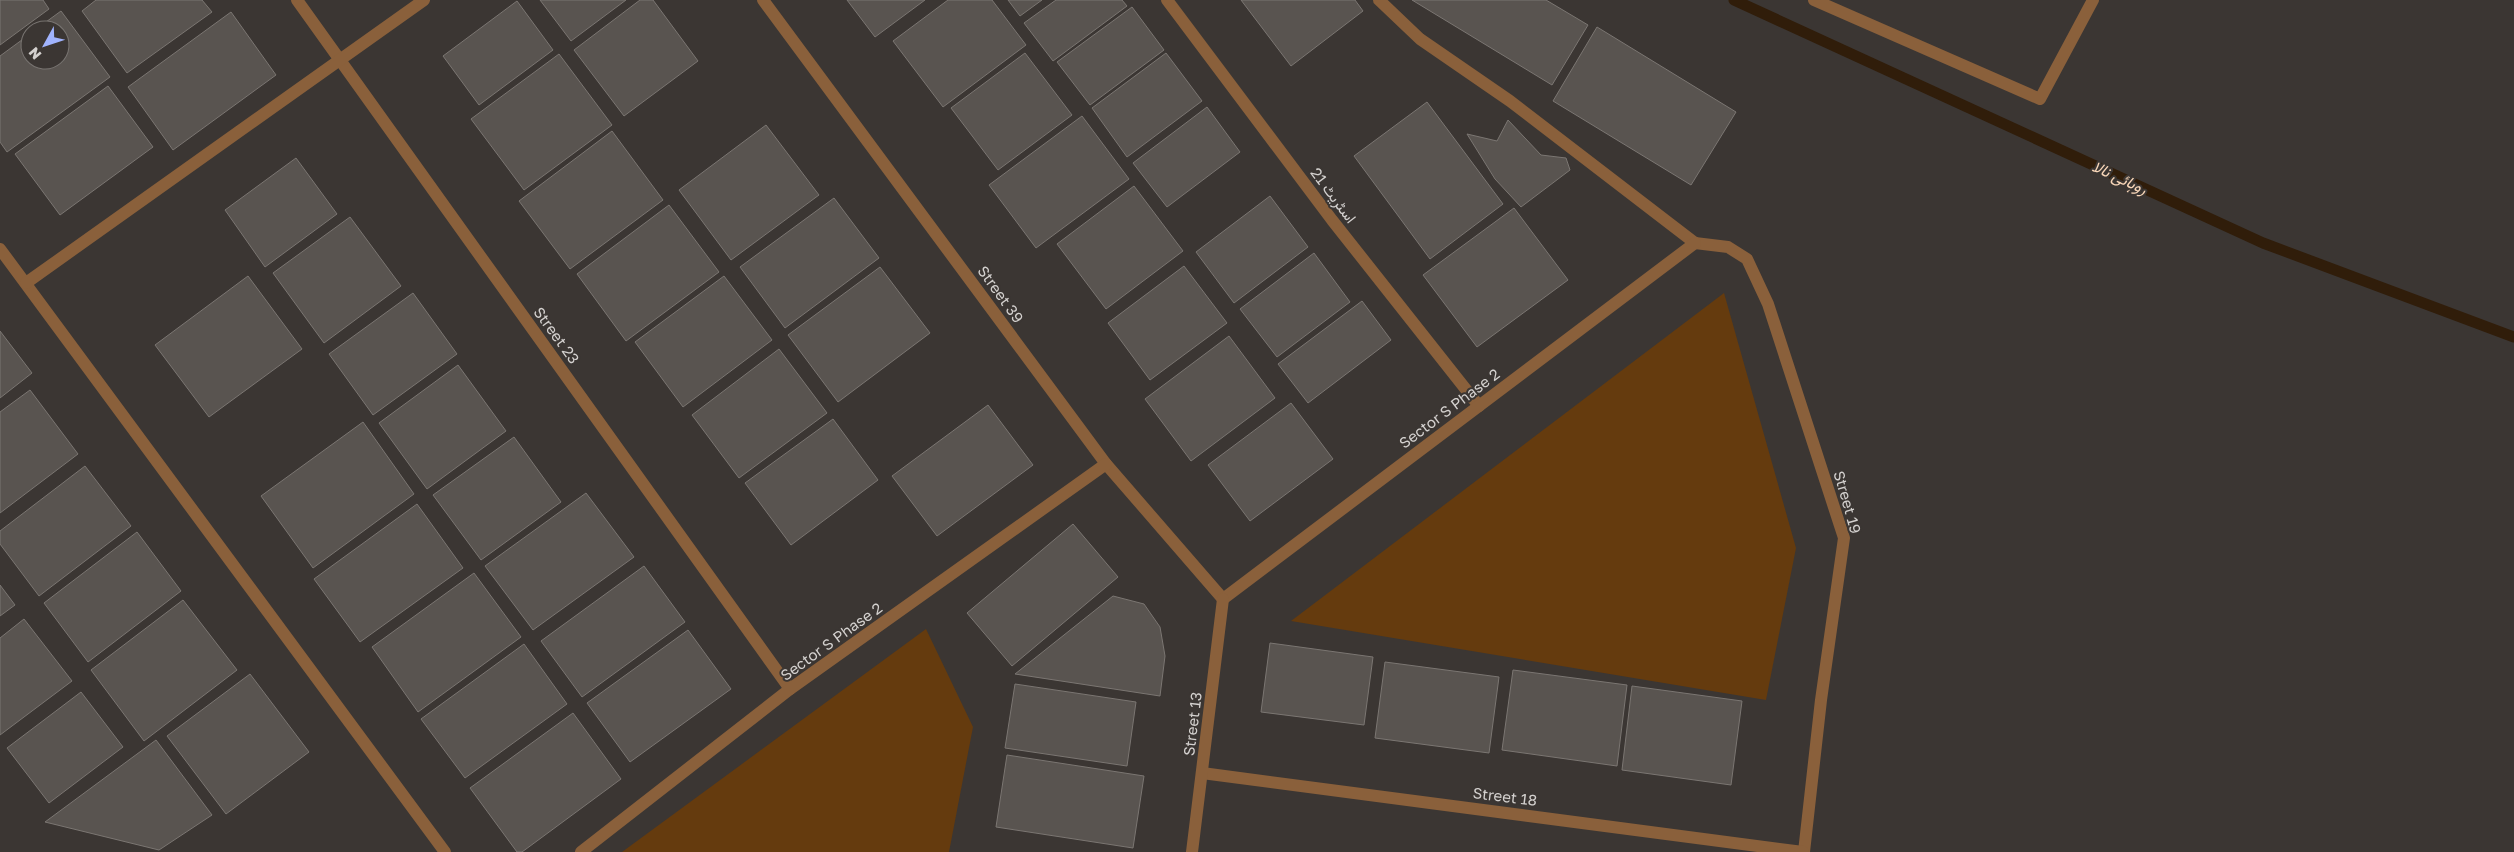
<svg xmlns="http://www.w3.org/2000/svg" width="2514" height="852" font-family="'Golos Text',Vazirmatn,sans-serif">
<rect width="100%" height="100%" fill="#3b3633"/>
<g fill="#653b0e">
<polygon points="1724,293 1796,548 1766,700 1291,621"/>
<polygon points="926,629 973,727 949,852 622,852"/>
</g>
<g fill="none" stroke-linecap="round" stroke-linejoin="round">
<polyline stroke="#301d0a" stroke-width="11" points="1734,0 2263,243 2514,337"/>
</g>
<g fill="#595450" stroke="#7b7672">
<polygon points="0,0 43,0 49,9 0,45"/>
<polygon points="96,0 202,0 212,12 127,73 82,11"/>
<polygon points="540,0 626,0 571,41"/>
<polygon points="640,0 653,0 698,61 624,116 574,50"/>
<polygon points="847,0 925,0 875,37"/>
<polygon points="948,0 992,0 1026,45 943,107 893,41"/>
<polygon points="1008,0 1042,0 1020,16"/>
<polygon points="1056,0 1122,0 1127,6 1053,61 1024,23"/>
<polygon points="1241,0 1355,0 1363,11 1291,66"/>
<polygon points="1412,0 1546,0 1588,25 1552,85"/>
<polygon points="517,1 553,50 479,105 443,56"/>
<polygon points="1132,7 1164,50 1090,105 1057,62"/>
<polygon points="61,11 110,77 7,152 0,142 0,56 30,34 30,60 60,60 60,30 35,30"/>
<polygon points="231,12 276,75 173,150 128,87"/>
<polygon points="1597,27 1736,112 1691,185 1553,101"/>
<polygon points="1025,53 1072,115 998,170 951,108"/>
<polygon points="1166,53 1202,101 1127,157 1092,108"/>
<polygon points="559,54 612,125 524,190 471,119"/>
<polygon points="108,86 153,147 60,215 15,154"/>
<polygon points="1427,102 1503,204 1430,259 1354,156"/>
<polygon points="1207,107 1240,152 1167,207 1133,163"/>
<polygon points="1082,116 1129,179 1036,248 989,185"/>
<polygon points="1508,120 1541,155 1566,158 1570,170 1521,207 1495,179 1467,134 1497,141"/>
<polygon points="766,125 819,195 731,260 679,190"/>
<polygon points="612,131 663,200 570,269 519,201"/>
<polygon points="296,158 337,214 265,267 225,210"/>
<polygon points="1134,186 1183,251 1106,309 1057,244"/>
<polygon points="1270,196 1308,247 1234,303 1196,252"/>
<polygon points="834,198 879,258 785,328 740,267"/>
<polygon points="669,205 719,272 626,341 577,274"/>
<polygon points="1514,208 1568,280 1477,347 1423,275"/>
<polygon points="350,217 401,286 324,343 273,273"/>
<polygon points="1314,253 1350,302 1277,357 1240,309"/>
<polygon points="1184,266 1227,323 1150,380 1108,323"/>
<polygon points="880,267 930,333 838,402 788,335"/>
<polygon points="248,276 302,349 209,417 155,345"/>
<polygon points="724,276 772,340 683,407 635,342"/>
<polygon points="413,293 457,354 373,415 329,354"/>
<polygon points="1362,301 1391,340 1308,403 1278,364"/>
<polygon points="0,331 32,373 0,398"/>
<polygon points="1229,336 1275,398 1191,461 1145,399"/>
<polygon points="779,349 827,413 739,478 692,415"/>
<polygon points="458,365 506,431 427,489 379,423"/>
<polygon points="30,390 78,454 0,513 0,412"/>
<polygon points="1291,403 1333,459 1250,521 1208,465"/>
<polygon points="988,405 1033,465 937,536 892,476"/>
<polygon points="833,419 878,480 791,545 745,483"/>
<polygon points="363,422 414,494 313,568 261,496"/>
<polygon points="514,437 561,502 481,560 433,495"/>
<polygon points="85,466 131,526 39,596 0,544 0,531"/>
<polygon points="586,493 634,557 533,630 485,566"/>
<polygon points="417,504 463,568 360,642 314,579"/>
<polygon points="1073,524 1118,577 1012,666 967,613"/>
<polygon points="137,532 181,591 88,662 44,603"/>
<polygon points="644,566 685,622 582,697 541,641"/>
<polygon points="474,573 521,637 418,712 372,647"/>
<polygon points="0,585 15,605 0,616"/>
<polygon points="1113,596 1144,604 1160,627 1165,656 1160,696 1015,674"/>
<polygon points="183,600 237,670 144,741 91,670"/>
<polygon points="24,619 72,681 0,735 0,638"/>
<polygon points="688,630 731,689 630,762 587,703"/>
<polygon points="1270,643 1373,657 1364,725 1261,712"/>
<polygon points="524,644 567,704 465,778 421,719"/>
<polygon points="1385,662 1499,677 1489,753 1375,738"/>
<polygon points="1513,670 1627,685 1617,766 1502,750"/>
<polygon points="250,674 309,752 226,814 167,736"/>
<polygon points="1015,684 1136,702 1127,766 1005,748"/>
<polygon points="1632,686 1742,701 1731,785 1622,770"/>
<polygon points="81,692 123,747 49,803 7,748"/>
<polygon points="573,713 621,779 522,852 517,852 470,788"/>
<polygon points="156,740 212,815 159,850 45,822"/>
<polygon points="1007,755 1144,776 1133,848 996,827"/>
</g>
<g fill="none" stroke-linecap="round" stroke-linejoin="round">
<g stroke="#8a603b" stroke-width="12">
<polyline points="297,0 790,689"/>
<polyline points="763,0 1106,464 1223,599"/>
<polyline points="1167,0 1332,220 1479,406"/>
<polyline points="1379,0 1420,39 1510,101 1695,243"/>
<polyline points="1814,0 2040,99 2093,0"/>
<polyline points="1695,243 1728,247 1747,259 1768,304 1844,538 1821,700 1804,852"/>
<polyline points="0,249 445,852"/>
<polyline points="26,283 424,0"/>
<polyline points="1223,599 1695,243"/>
<polyline points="1202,773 1803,852"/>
<polyline points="581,852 790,689 1106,464"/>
<polyline points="1192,852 1223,599"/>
</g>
</g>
<g text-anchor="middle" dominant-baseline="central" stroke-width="4" stroke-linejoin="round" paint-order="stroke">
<g font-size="15" fill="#d4d1cf" stroke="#3b3633">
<text transform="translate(1334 195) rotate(53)">اسٹریٹ 21</text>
<text transform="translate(1001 294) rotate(54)">Street 39</text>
<text transform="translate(557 335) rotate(54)">Street 23</text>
<text transform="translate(1449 408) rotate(-37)">Sector S Phase 2</text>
<text transform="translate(1848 502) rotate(74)">Street 19</text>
<text transform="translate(831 641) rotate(-36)">Sector S Phase 2</text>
<text transform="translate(1192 724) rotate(-83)">Street 13</text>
<text transform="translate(1505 796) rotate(7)">Street 18</text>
</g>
<g font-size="16" font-style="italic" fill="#f9d7b9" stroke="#3b3633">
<text transform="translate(2120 177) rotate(25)">روہائی نالا</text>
</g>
</g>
<g transform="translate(45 45) rotate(230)"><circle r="24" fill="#3b3633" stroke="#787471"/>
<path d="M0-4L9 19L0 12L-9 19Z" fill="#a0b3fd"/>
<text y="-8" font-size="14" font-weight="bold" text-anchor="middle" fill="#d4d1cf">N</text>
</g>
</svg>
